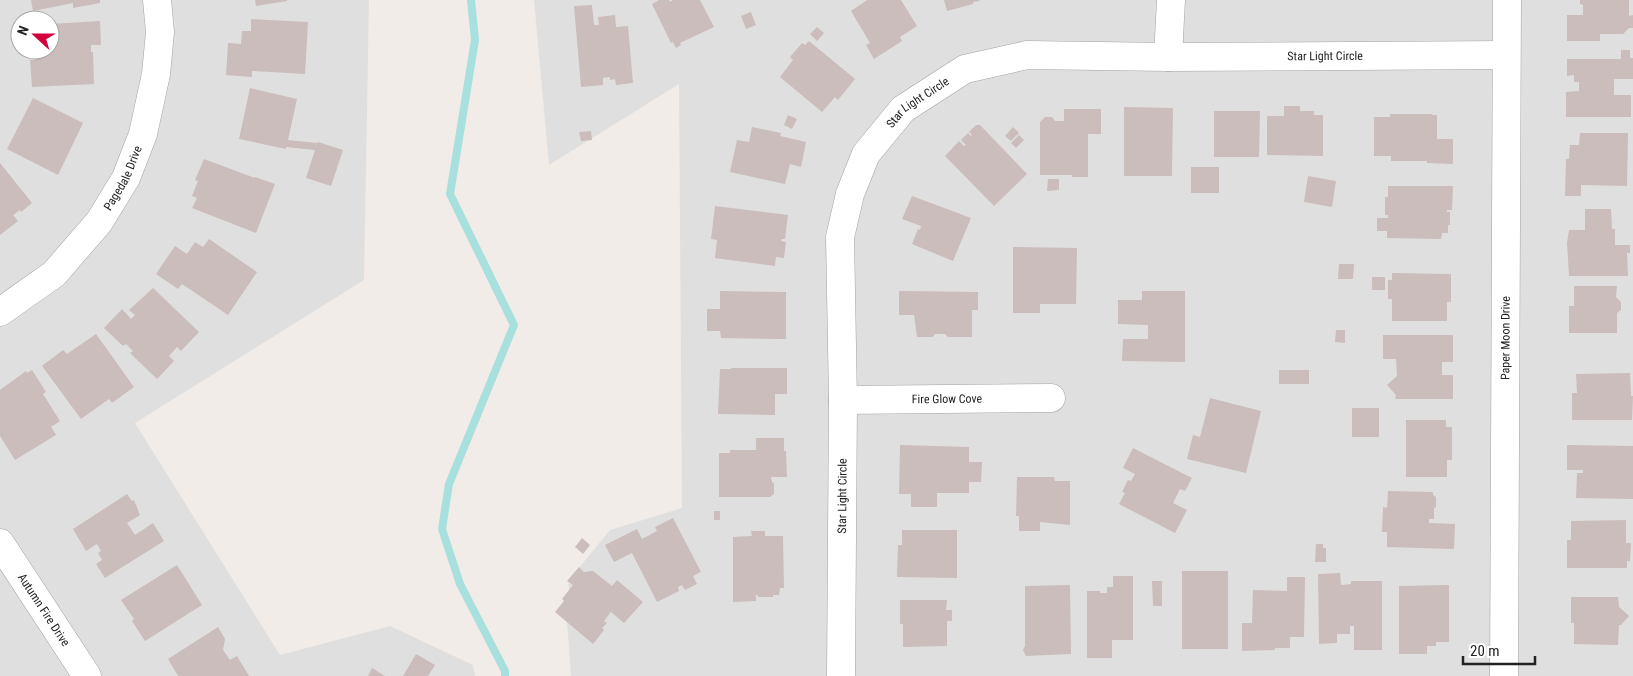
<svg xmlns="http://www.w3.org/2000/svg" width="1633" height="676" font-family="'Roboto Condensed',sans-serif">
<rect width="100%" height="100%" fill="#f2ece8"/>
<g fill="#e0dfdf" fill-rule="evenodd">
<path d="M0,0H369L364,280L135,423L280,655L390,626L473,665L475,676H0ZM20,20H50V50H20Z"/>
<polygon points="534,0 1633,0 1633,676 571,676 567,621 569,580 610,530 682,508 679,84 549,165"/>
</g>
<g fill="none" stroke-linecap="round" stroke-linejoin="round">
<polyline stroke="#a8e0dd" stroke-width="8" points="471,0 475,40 450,194 514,325 449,484 442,529 460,584 505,671 505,676"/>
</g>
<g fill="#cabdbb">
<polygon points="31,0 100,0 100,3 73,8 73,3 33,11"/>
<polygon points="255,0 287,0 287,1 256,6"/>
<polygon points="659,0 669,0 670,2 673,0 700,0 714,27 680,43 681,45 676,48 673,42 671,43 652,4"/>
<polygon points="867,0 901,0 917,26 900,37 902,41 874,59 866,45 870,43 851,11"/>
<polygon points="944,0 979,0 980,1 973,2 973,4 947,11"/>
<polygon points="1580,0 1629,0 1629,16 1633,15 1633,28 1629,28 1623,34 1600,34 1600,41 1567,41 1567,15 1583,15 1583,5 1580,4"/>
<polygon points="592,5 594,25 599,25 598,17 615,15 616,27 628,26 633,83 616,85 615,79 610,80 610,77 603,78 603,85 581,87 574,6"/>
<polygon points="751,12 756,25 746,29 741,16"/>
<polygon points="251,19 308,22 305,74 252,71 252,77 226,75 228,43 241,44 242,31 251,31"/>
<polygon points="100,21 101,45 91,45 91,52 93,52 94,84 32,87 30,60 35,60 35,50 50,50 50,24"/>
<polygon points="817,27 824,33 817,41 810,34"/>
<polygon points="809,41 855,79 838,100 835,97 822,112 780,77 793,60 790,57 802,43 805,45"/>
<polygon points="1621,50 1630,50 1630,58 1633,58 1633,79 1614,79 1614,95 1631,95 1631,117 1566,117 1566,92 1579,91 1579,82 1574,82 1574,75 1567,76 1567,59 1621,59"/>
<polygon points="250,88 297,99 288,140 317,143 318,142 343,150 331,186 306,178 315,150 286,147 286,149 239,139"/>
<polygon points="33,98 83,123 58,175 7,149"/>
<polygon points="1284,106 1300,106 1300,111 1314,111 1314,115 1323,115 1323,156 1267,155 1267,116 1284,116"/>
<polygon points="1124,107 1173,108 1172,176 1124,176"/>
<polygon points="1064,109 1101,109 1101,134 1088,134 1088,177 1072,177 1072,175 1040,175 1040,122 1045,117 1052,117 1055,121 1064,121"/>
<polygon points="1214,111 1260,111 1259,157 1214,157"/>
<polygon points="1390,114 1432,114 1432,115 1437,115 1437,139 1453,139 1453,164 1427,163 1427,161 1391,161 1391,156 1374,156 1374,117 1390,117"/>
<polygon points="788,115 797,119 792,129 784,125"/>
<polygon points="976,125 980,125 1027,174 994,206 945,156 959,141 964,146 966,145 961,140 968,133 971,136 972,135 969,132"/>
<polygon points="752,127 781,133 780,136 806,142 801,167 790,164 785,184 730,172 737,140 749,142"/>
<polygon points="1013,127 1019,133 1011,141 1005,136"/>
<polygon points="591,131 592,140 581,141 579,132"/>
<polygon points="1580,133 1628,133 1627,186 1581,185 1581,196 1565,196 1566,159 1569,159 1570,145 1579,145"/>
<polygon points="1019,135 1024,140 1016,148 1011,143"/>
<polygon points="204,159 255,178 255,177 275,184 256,233 192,208 197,198 192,196 198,181 195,180"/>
<polygon points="0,163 32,203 21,212 20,210 13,215 18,221 0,235"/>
<rect x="1191" y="167" width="28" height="26"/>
<polygon points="1308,176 1336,181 1332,207 1304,202"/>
<polygon points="1048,179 1059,179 1059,190 1047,191"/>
<polygon points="1388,186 1453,186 1452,210 1447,210 1447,212 1450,212 1450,225 1448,225 1448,233 1442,233 1441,239 1387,238 1387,231 1377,231 1377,218 1388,218 1388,215 1385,215 1385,197 1388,197"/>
<polygon points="912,196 971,218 953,261 912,244 918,229 920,230 921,226 902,219"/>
<polygon points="715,206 788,215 785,239 782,239 781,241 786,242 784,258 776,257 775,266 715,258 717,240 711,239"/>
<polygon points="1585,209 1611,209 1612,229 1615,229 1615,245 1630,245 1630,253 1627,253 1628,276 1569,276 1567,243 1569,230 1585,230"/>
<polygon points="209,239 257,272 228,315 182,284 178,289 156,274 175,246 187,254 195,242 203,247"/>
<polygon points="1013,247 1077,248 1076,304 1040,304 1040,313 1013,313"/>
<polygon points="1339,264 1354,264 1353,279 1338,279"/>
<polygon points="1392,273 1451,274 1451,302 1447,302 1447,321 1392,321 1392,299 1388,299 1388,280 1392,280"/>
<rect x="1372" y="277" width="13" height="13"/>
<polygon points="1574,286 1617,286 1616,297 1621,302 1621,310 1617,313 1617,333 1569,333 1569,306 1574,306"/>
<polygon points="153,288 199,332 181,351 177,347 169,356 174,361 157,379 130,353 133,351 126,344 123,346 104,328 122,309 131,319 135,315 129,310"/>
<polygon points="720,291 786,292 786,339 721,338 720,331 707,331 707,309 720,309"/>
<polygon points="899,291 978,292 978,310 972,310 972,337 948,337 945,334 935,334 933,337 917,337 914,315 899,315"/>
<polygon points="1142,291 1185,291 1185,362 1122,361 1123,339 1148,339 1148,325 1118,324 1118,300 1142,300"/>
<polygon points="1336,330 1345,330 1345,343 1335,342"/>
<polygon points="96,334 134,387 112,403 109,399 81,419 42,366 63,350 67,354"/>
<polygon points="1383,335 1453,335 1453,362 1442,362 1442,375 1453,375 1453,399 1395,399 1396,395 1387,385 1397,376 1396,359 1383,359"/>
<polygon points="731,368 787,368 787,394 775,394 775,415 718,414 720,369 731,369"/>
<polygon points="32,370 46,392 43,394 60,421 51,427 56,435 15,460 0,436 0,390 26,371 27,373"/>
<rect x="1279" y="370" width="30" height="14"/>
<polygon points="1630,373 1631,396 1633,396 1632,420 1572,420 1572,393 1577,393 1576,374"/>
<polygon points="1210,398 1261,411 1246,473 1187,459 1193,435 1200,437"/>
<rect x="1352" y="408" width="27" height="29"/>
<polygon points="1406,420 1446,420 1446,427 1452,427 1452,460 1447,460 1447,477 1406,477"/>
<polygon points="756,438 784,438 784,451 786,451 787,477 771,477 772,482 774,484 774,494 770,497 719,497 719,453 730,453 730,450 756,450"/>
<polygon points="900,445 969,447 969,462 982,462 981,482 969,482 969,493 937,493 937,507 911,507 911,494 899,494"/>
<polygon points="1567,445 1633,446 1633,499 1576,498 1577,473 1583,473 1583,470 1567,470"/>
<polygon points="1133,448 1192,478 1185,491 1180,489 1173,503 1187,510 1175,533 1119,504 1125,493 1122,492 1128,480 1131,481 1135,474 1123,468"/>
<polygon points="1017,477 1054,477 1055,481 1070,481 1070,525 1040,522 1040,531 1019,531 1019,516 1016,516"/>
<polygon points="1388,491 1433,492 1433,495 1436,497 1436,507 1434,508 1434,519 1429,519 1429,523 1455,524 1454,549 1387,547 1387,532 1382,532 1383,507 1387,508"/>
<polygon points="127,494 132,501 134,500 140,515 127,523 135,535 153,523 164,541 105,578 96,564 102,560 98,553 101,551 97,544 86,551 73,529"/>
<rect x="714" y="511" width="6" height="9"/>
<polygon points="673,518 701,572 693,576 697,584 685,590 682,585 678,587 679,591 657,602 632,553 614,562 605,545 637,529 642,539 657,531 655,527"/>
<polygon points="1626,520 1626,543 1631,543 1630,561 1627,561 1627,568 1567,568 1567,540 1571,540 1571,521"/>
<polygon points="902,530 957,530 957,578 897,577 898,545 902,545"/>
<polygon points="751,531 765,531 765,536 783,536 784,588 780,588 779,595 773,595 773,597 758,597 758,595 756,595 756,601 733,602 733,537 752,536"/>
<polygon points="582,538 590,545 583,554 575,547"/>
<polygon points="1316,544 1323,544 1323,548 1326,548 1326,562 1315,562"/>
<polygon points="177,565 202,605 145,641 132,621 134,619 121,600"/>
<polygon points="579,567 584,572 593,571 612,586 617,580 643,602 624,623 611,612 604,621 607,623 602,628 604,630 593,644 555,612 564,601 562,599 573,585 567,581"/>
<rect x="1182" y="571" width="46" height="78"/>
<polygon points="1340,573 1341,585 1351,584 1351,581 1382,581 1382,650 1354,650 1354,626 1350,626 1350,634 1337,634 1337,643 1319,644 1318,574"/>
<polygon points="1113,576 1133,576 1133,640 1112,640 1112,658 1087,658 1087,591 1100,591 1100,593 1107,593 1107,587 1113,587"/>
<polygon points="1287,577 1305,577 1304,637 1290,637 1290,648 1275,648 1275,650 1242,651 1242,623 1252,623 1253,590 1287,591"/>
<polygon points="1152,581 1162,581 1162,606 1153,606"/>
<polygon points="1070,585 1071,654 1026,656 1023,650 1025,646 1025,586"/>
<polygon points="1449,585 1449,642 1436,642 1436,646 1427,646 1427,654 1399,654 1399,586"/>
<polygon points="1571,597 1618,597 1619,607 1629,616 1621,625 1619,625 1618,645 1574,644 1574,623 1571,623"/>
<polygon points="900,600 947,600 946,610 952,610 952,621 947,621 947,646 903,647 903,624 900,624"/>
<polygon points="218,627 225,639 223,650 230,660 237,656 249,676 178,676 168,659"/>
<polygon points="416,654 435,665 428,676 403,676"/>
<polygon points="372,668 385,676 368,676"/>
</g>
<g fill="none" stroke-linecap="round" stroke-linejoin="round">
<defs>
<g id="minor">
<polyline points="1168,57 1171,0"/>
<path id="s1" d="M0,312L54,274L99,222L126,178L143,134L156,74L160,32L157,0"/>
<path id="s2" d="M843,400L1051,398"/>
<path id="s3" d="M0,543L87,676"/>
<path id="s4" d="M841,676L843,400L840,237L850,194L866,154L903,109L965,69L1027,55L1168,57L1506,55"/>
<path id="s5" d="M1504,676L1507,0"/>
</g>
</defs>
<use href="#minor" stroke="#a3a3a3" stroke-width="29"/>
<use href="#minor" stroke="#fff" stroke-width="28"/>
</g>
<g text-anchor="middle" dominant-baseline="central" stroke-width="4" stroke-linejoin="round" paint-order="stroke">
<g font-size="12" fill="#222" stroke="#fff">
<text stroke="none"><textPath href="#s4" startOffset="1020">Star Light Circle</textPath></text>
<text stroke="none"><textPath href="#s4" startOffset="600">Star Light Circle</textPath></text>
<text stroke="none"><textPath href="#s1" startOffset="185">Pagedale Drive</textPath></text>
<text stroke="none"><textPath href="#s5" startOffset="338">Paper Moon Drive</textPath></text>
<text stroke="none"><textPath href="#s2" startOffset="104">Fire Glow Cove</textPath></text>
<text stroke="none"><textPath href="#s4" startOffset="180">Star Light Circle</textPath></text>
<text stroke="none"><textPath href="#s3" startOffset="80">Autumn Fire Drive</textPath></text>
</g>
</g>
<g transform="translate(35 35) rotate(291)"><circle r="24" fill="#ffffff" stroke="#a7a7a7"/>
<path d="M0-4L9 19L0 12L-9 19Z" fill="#d3003b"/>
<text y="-8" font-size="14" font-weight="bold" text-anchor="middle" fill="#222222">N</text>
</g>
<path d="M1463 656v8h72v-8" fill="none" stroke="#222222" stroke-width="2.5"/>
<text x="1470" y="656" font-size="15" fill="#222222" stroke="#ffffff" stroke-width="4" paint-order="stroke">20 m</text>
</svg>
